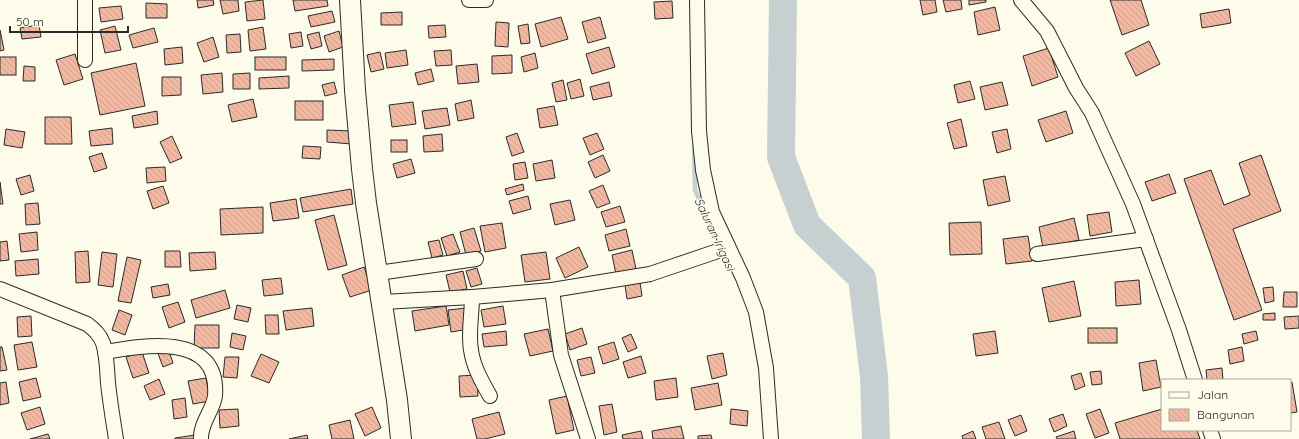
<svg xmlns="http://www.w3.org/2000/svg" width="1299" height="439" font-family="Quicksand,sans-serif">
<defs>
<pattern id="building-back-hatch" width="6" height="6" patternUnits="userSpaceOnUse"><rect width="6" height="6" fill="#f2b8a0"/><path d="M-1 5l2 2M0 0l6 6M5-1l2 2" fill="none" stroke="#d09e8a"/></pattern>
</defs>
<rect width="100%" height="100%" fill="#fdfbea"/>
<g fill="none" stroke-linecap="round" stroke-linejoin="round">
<polyline stroke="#c7d0d0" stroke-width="4.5" points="694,147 695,190 707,217"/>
<polyline stroke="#c7d0d0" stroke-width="28" points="783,0 781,157 807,225 862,278 874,376 876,439"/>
</g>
<g fill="url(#building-back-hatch)" stroke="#2b2b2b">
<polygon points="197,0 213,0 214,5 198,8"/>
<polygon points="220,0 238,0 239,11 223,14"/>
<polygon points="263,0 265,19 247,21 245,2"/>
<polygon points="293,0 327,0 328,6 295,11"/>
<polygon points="920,0 935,0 937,12 923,15"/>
<polygon points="943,0 961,0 962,9 946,12"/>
<polygon points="969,0 986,0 986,2 969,5"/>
<polygon points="1110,0 1141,0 1149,25 1122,35"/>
<polygon points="672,1 673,18 655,19 654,2"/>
<polygon points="146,3 167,4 167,18 146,18"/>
<polygon points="121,6 123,19 101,22 99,8"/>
<polygon points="995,7 1000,30 978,35 974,12"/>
<polygon points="1229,9 1231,23 1202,28 1200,14"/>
<polygon points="332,11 335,22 311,27 308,16"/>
<polygon points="402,12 402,25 381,25 381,13"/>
<polygon points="561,17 568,39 541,47 535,24"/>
<polygon points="600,17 606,38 588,43 582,22"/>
<polygon points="496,22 509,23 508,47 495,46"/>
<polygon points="528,24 530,43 521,44 518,26"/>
<polygon points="39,25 41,37 22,39 20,28"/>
<polygon points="445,25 446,37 429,38 428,26"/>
<polygon points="115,26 121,50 105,53 100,30"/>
<polygon points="263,27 266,49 250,51 248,30"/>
<polygon points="154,28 158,42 133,48 129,35"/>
<polygon points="0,30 4,50 0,51"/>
<polygon points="339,31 343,47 329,52 324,36"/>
<polygon points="301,32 303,46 291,48 289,34"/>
<polygon points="319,32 322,46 311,49 307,35"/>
<polygon points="240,34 241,52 227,53 226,35"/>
<polygon points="213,37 219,57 204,62 197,43"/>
<polygon points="1149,41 1160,64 1136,76 1125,53"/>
<polygon points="182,47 183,63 165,65 164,49"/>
<polygon points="609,47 615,67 592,74 586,54"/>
<polygon points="1049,48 1058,77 1032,86 1023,56"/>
<polygon points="406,50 408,65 387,68 385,53"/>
<polygon points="451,50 452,65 436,66 434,51"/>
<polygon points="380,52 384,69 371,72 367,55"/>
<polygon points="535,53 538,68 524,72 521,57"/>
<polygon points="75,54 83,79 64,85 56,60"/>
<polygon points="512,55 512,73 492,74 492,56"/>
<rect x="0" y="57" width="16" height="18"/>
<rect x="255" y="57" width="31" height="13"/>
<polygon points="334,59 334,70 302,71 302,60"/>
<polygon points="136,63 145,106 100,115 91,73"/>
<polygon points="477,64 479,82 458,84 456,66"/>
<polygon points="24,66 35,67 35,81 23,81"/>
<polygon points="431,69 434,81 418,85 415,73"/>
<polygon points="222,73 223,92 203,94 201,75"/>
<polygon points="250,73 250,89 233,89 233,74"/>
<polygon points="289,76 289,88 259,89 259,78"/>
<polygon points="162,77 181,77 181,95 162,96"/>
<polygon points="580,79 584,96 571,99 567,83"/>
<polygon points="563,80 567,100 556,102 552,83"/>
<polygon points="970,81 975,99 958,103 954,85"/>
<polygon points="334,82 337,93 325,96 322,85"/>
<polygon points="609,82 612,96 593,100 590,87"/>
<polygon points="1002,82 1008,105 985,110 980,87"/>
<polygon points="253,99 257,117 232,122 228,105"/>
<polygon points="471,100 474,118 458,121 455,104"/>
<rect x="295" y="101" width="28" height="19"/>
<polygon points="413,102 416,124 392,127 389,105"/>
<polygon points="554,106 558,125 540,128 537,109"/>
<polygon points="447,108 450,125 425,129 422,111"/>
<polygon points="157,111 158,124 134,128 132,116"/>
<polygon points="1066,111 1073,133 1046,142 1038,120"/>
<polygon points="45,117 71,117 72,144 45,144"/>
<polygon points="961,119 967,146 954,149 947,123"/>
<polygon points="112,128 113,144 91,146 89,131"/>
<polygon points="6,129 25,132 22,148 4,145"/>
<polygon points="1007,129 1011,149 997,153 992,132"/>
<polygon points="327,130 353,131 352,144 327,142"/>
<polygon points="517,133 524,152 512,156 506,137"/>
<polygon points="597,133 604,149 590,155 583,138"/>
<polygon points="442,134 443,151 424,152 423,136"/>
<polygon points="172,136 182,158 170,163 160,142"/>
<rect x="391" y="140" width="16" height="12"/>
<polygon points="303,146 321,147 320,159 302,158"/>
<polygon points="102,153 107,168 94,172 89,157"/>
<polygon points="603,155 610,171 595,178 588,162"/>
<polygon points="1261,155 1281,211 1233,229 1262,310 1234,320 1184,179 1211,170 1224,205 1250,195 1239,163"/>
<polygon points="411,159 415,173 397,178 393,164"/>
<polygon points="552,160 555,178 536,181 533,164"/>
<polygon points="525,162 528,178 515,180 513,164"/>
<polygon points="165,167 166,181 147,183 146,168"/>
<polygon points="1169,174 1176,193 1152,201 1145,182"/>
<polygon points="30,175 34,191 21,195 16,179"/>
<polygon points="1005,176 1010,201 988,206 983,180"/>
<polygon points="0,182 3,204 0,204"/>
<polygon points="523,184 524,190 507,195 505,189"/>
<polygon points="603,185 610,203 597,208 589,191"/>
<polygon points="163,186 169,203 153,209 147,191"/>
<polygon points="351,189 353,204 303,212 300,198"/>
<polygon points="528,196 531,209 513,214 509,201"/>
<polygon points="296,199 299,218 273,221 270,203"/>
<polygon points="570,200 575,220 555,225 550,204"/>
<polygon points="38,203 40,224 26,225 25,204"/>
<polygon points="620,206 625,222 606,227 601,212"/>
<polygon points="263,207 263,233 221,235 220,209"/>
<polygon points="1109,212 1112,232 1090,236 1087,215"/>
<polygon points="334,215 347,265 328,270 315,220"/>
<polygon points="1074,218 1079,240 1043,248 1039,227"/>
<polygon points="981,222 982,254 950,255 949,223"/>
<polygon points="502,223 506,248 485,252 480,226"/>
<polygon points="474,228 481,251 466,255 460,232"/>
<polygon points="626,229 630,246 609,251 605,235"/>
<polygon points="37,232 38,250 21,252 19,234"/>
<polygon points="453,234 460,252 447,256 441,238"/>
<polygon points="1028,236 1032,261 1006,264 1003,239"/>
<polygon points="439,240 443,255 432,258 428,242"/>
<polygon points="7,241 9,260 0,261 0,242"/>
<polygon points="579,247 588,267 565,278 556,258"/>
<polygon points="632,250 636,269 616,274 612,255"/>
<polygon points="88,251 90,282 76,283 75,252"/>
<polygon points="165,251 180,251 181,267 165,267"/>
<polygon points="102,252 117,254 113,287 98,285"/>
<polygon points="215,252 216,269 190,271 189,253"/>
<polygon points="546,252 550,279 525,282 521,255"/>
<polygon points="127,257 141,260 131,303 118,301"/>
<polygon points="38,259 39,274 16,276 15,261"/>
<polygon points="364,267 372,290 350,297 342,275"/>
<polygon points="477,268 482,284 471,287 466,271"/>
<polygon points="463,271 467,289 450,292 446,275"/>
<polygon points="281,278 283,294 264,296 262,280"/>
<polygon points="1139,280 1141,304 1116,306 1115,282"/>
<polygon points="1074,281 1081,316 1049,322 1042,288"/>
<polygon points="640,282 642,296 627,299 625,285"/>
<polygon points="168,284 170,295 153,298 151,287"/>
<polygon points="1273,287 1274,301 1265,303 1263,288"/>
<polygon points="225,290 230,308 196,318 191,300"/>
<polygon points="1284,292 1297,292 1297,307 1283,307"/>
<polygon points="178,302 185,322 169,328 162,307"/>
<polygon points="237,305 251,308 248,322 234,319"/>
<polygon points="446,306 449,325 415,331 412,311"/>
<polygon points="503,306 506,324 484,327 481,310"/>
<polygon points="312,308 314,326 286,330 283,311"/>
<polygon points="466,308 469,329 451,332 448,310"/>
<polygon points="119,310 132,315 125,335 112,330"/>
<polygon points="1275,313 1275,320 1263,320 1263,314"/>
<polygon points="265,315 278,315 279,334 266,334"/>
<polygon points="31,316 32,336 18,337 17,317"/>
<polygon points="1299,316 1299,328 1285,329 1284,317"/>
<polygon points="195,325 219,325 219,348 194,348"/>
<polygon points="582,328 587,344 570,350 565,334"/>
<rect x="1088" y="328" width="29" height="15"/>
<polygon points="548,329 553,351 530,356 524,334"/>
<polygon points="506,331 507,345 484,347 482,334"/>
<polygon points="995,331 998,353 976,356 973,334"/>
<polygon points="1256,331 1258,340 1244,344 1242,334"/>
<polygon points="232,333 246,336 243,350 230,347"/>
<polygon points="631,334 637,348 628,352 622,338"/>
<polygon points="32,342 37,367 18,370 14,345"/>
<polygon points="614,342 619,359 603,364 598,347"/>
<polygon points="0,347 2,347 7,370 0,371"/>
<polygon points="1242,347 1244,361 1230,364 1228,350"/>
<polygon points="168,348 173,363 163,367 157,351"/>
<polygon points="142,352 149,373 133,378 126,357"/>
<polygon points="723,353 727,375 712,379 707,356"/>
<polygon points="261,354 279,362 269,383 251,376"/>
<polygon points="641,356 646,373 628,378 623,362"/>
<polygon points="225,357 239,357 237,378 223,377"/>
<polygon points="591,357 595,373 581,376 577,360"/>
<polygon points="1156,360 1161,387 1143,391 1139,363"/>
<polygon points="1222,368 1223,380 1207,380 1206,370"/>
<polygon points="1101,371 1102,384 1092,385 1090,372"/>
<polygon points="1081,373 1085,386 1075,390 1071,376"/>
<polygon points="477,375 478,396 460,397 459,376"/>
<polygon points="36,378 41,397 23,401 19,382"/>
<polygon points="206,378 210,401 193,404 188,381"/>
<polygon points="676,378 678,397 656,400 654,381"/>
<polygon points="159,379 165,394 150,400 144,386"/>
<polygon points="6,382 9,403 0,405 0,383"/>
<polygon points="1292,382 1297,412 1290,413 1290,383"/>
<polygon points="718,383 722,405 695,410 691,388"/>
<polygon points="567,396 574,430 556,434 549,400"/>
<polygon points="185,398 187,417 174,419 172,400"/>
<polygon points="612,404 617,432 604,435 599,406"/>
<polygon points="40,407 45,424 27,430 21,413"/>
<polygon points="372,407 381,428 365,436 355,414"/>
<polygon points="238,409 239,426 220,428 219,410"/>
<polygon points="731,409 748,411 747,426 730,424"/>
<polygon points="1100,409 1109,433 1095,438 1086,414"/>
<polygon points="1162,409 1162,430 1197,430 1200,439 1120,439 1115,423"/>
<polygon points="499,412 505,434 485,439 477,439 472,419"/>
<polygon points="1063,414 1067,426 1054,432 1049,419"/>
<polygon points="1021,415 1027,431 1015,436 1008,420"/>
<polygon points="350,420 354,439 332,439 329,425"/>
<polygon points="999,422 1005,439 986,439 982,427"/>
<polygon points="681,426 684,439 653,439 652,431"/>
<polygon points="641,431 643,439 623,439 622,435"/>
<polygon points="973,431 976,439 963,439 962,436"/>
<polygon points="1074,431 1076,439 1057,439 1056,437"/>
<polygon points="48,434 50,439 30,439"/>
<polygon points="195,435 196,439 175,439 175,438"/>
<polygon points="307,435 308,439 289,439"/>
<polygon points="711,435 712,439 698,439 698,436"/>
</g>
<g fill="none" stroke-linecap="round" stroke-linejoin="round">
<defs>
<g id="street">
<polyline points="469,0 486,0"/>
<polyline points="697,0 699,131 703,170 712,212 743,278 756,312 766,368 771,439"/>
<polyline points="1021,0 1047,31 1076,88 1092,113 1133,204 1179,330 1195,380"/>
<polyline points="85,60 85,0"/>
<polyline points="1037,254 1146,239"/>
<polyline points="378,273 476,259"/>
<path d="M0,289L87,324C94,329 100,335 103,343C107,355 107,370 108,383C110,402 113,420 116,439"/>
<polyline points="552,290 561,355 588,439"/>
<path d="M472,297C472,314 468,334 471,350C473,366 482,382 490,396"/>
<polyline points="383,302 472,297 552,290 650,274 715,252 728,246"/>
<path d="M105,352C144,345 220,332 215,396C213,411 200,423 201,439"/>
<polyline points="1210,430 1213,439"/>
</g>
<polyline id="secondary" points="350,0 355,90 362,169 366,203 397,400 401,439"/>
</defs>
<use href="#street" stroke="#2b2b2b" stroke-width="16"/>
<use href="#secondary" stroke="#2b2b2b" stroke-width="22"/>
<use href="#street" stroke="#fdfbea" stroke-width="14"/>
<use href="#secondary" stroke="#fdfbea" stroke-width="20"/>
</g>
<g text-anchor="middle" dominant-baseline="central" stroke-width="3" stroke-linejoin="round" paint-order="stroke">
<g font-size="12" font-style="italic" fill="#2b2b2b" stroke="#fdfbea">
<text transform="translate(715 234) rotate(65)">Saluran Irigasi</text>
</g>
</g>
<rect x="1161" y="379" width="130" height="52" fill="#fdfbea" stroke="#a9a89e"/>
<rect x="1169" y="392" width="20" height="6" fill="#fdfbea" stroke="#a9a89e"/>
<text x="1197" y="399" font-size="12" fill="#2b2b2b">Jalan</text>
<rect x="1169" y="409" width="20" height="12" fill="url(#building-back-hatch)" stroke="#a9a89e"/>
<text x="1197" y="419" font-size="12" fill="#2b2b2b">Bangunan</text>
<path d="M10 26v6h118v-6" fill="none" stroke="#2b2b2b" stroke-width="2"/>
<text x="16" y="26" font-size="12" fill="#2b2b2b" stroke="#fdfbea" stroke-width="3" paint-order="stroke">50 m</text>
</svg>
